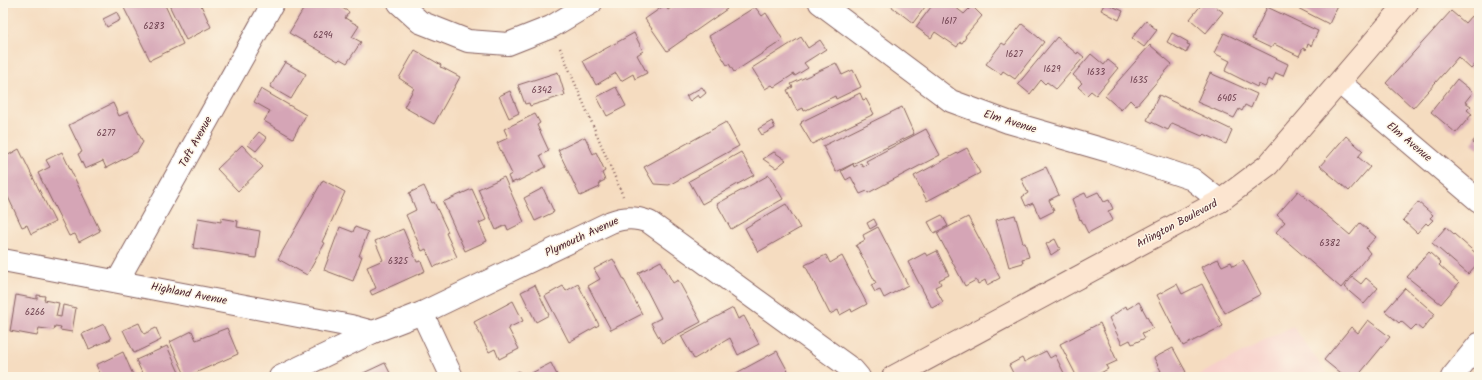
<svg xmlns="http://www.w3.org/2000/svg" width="1482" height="380" font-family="Kalam,sans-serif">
<rect width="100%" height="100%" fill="#fcf5e5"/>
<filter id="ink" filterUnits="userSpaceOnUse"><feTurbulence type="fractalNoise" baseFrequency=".025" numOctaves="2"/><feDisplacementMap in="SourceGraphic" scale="8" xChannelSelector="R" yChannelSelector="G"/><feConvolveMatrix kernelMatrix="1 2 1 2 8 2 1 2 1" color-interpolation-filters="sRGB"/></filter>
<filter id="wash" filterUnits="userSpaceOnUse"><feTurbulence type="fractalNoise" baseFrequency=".012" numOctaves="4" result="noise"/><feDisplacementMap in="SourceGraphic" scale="16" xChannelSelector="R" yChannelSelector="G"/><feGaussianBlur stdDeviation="0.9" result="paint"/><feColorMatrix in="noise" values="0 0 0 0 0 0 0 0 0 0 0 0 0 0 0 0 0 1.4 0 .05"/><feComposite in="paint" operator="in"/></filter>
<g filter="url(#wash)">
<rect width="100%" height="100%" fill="#f5dcc0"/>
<polygon fill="#f7d0cb" points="1293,326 1329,377 1195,377"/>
<g id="blocks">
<g fill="#d5a5b6">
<polygon points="127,3 164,3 183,44 150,60 124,8 128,6"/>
<polygon points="168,3 200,3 211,27 186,40"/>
<polygon points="307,3 334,3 349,12 345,18 359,26 352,37 361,42 347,63 340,59 338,61 289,33"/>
<polygon points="678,3 723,3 727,9 667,51 645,19 665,5 668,10"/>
<polygon points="887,3 928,3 913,23"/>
<polygon points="934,3 950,3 964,14 972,6 982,16 965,36 966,37 962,43 960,42 957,47 935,32 931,38 916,27"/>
<polygon points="1105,3 1123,11 1119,20 1101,10"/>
<polygon points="1201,3 1219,3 1216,7 1223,12 1206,33 1190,19 1202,4"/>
<polygon points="1288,3 1339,3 1329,24"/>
<polygon points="755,7 762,16 766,13 783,40 734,72 729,64 727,65 709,36"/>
<polygon points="1267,7 1318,31 1311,46 1308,44 1306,50 1303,48 1299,56 1274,44 1271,48 1252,39"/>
<polygon points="1451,11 1465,23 1471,16 1479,23 1479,60 1471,69 1458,57 1413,108 1386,83"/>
<polygon points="117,12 120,20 107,27 103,19"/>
<polygon points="1146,21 1157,30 1144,47 1132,38"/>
<polygon points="1022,24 1044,42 1015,79 1003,71 1001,74 986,64 1002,43 1005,45"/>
<polygon points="3,27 7,35 3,36"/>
<polygon points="634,33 643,51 637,55 647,73 635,79 633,74 621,81 616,73 596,85 583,61"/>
<polygon points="1172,33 1188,42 1187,44 1190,45 1186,53 1167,42"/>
<polygon points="1224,33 1288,64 1283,76 1276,73 1272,81 1269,79 1265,87 1258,84 1257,87 1225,71 1230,61 1214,53"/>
<polygon points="801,37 808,48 820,40 826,49 804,63 808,68 795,76 794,74 774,87 772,85 765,89 752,68"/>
<polygon points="1057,37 1077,54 1078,52 1084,57 1056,89 1047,82 1045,84 1041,80 1030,94 1018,84"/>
<polygon points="1150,45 1172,64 1136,106 1130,100 1121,110 1105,96"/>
<polygon points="415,50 441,65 440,67 443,68 460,77 434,124 404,107 414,88 399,78"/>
<polygon points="1091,54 1104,65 1108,60 1118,68 1096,95 1091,91 1087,95 1078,87 1082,83 1073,75"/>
<polygon points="285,62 306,74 291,99 270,87"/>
<polygon points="836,63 842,75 853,70 861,87 836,99 835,96 804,111 803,108 797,111 787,90 793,87 791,84"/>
<polygon points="558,72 565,95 530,106 529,103 525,104 518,85"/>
<polygon points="1210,73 1257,94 1251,108 1245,105 1242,111 1239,109 1234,118 1197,102"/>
<polygon points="1457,79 1473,92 1465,102 1471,106 1467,110 1472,114 1456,133 1431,112"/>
<polygon points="616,87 626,106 607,116 597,97"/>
<polygon points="702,87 706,93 700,98 698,95 690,101 686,96"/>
<polygon points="261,89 306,115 293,138 264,121 270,111 254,102"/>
<polygon points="510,91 519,113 509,118 499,96"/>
<polygon points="860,93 863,100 866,99 874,114 812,144 800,124 802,123 801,122"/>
<polygon points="1159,95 1232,130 1226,144 1204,134 1202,136 1172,123 1168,130 1147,120"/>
<polygon points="113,103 119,116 128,112 143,142 137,152 106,168 103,161 85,169 78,154 82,152 69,125"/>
<polygon points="902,107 914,134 836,172 823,146"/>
<polygon points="535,114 540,123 537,125 549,151 540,155 546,167 516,182 516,181 511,183 508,176 512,174 497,143 508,138 504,129"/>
<polygon points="772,121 775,128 762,135 758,129"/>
<polygon points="726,122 739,146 669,185 654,184 644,167"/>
<polygon points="926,129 940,155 868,193 867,191 860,194 851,177 846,180 841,171 853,164 854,167 861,163 863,167 868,164 866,161"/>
<polygon points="259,132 267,138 256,151 248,145"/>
<polygon points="1479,134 1479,149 1472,143"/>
<polygon points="1346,136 1363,151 1358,157 1370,167 1349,191 1320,166"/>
<polygon points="585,137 593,154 596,152 605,171 602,173 605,180 599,183 600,187 580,196 558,150"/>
<polygon points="242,145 263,167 238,191 217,169"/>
<polygon points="967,148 980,173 927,201 914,176"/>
<polygon points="19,149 55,222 31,234 27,225 22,227 3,186 3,169 5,168 3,158"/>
<polygon points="62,152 100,231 79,242 75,234 69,236 38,173 50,167 46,160"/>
<polygon points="741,152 754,175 702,204 689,181"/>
<polygon points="774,152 786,160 776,168 763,159"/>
<polygon points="1046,167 1059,195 1049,200 1054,211 1040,218 1033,203 1026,206 1022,197 1028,193 1021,178"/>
<polygon points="769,175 783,199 731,229 717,204"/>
<polygon points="504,177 524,222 508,230 506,225 496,230 478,189"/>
<polygon points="323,180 345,192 322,242 325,243 307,275 278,259"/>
<polygon points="424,186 432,203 434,202 448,232 446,233 457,257 434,267 426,249 422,251 406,215 416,210 409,193"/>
<polygon points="543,188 554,212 535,221 524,198"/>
<polygon points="472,189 486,220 479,223 487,241 465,251 443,202"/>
<polygon points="1298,191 1350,235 1360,223 1376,237 1366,248 1370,253 1341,288 1276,232 1285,222 1277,215"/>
<polygon points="1098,192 1104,202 1109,200 1113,209 1108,211 1113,220 1088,233 1081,219 1080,220 1072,199 1085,193 1087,197"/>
<polygon points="1418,202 1433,215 1430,218 1433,220 1428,225 1426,223 1417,233 1403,220"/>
<polygon points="786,204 800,228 758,252 745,228"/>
<polygon points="942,215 948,226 934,233 928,222"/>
<polygon points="1015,215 1023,243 1025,243 1029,257 1022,259 1023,263 1009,267 996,220"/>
<polygon points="968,217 1000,278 987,285 985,280 978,284 976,280 965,286 937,233"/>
<polygon points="198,218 221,222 221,218 238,221 237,227 260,231 256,258 193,248"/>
<polygon points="874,219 877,225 870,229 867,223"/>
<polygon points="340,227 353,232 355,227 368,232 359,256 362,256 353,281 324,270"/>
<polygon points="878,227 908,285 884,298 880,290 875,292 871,285 876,283 856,245 865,240 863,235"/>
<polygon points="1446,227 1479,256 1479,262 1468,274 1432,243"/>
<polygon points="403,229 417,262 421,261 425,271 372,295 370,291 376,288 367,267 383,260 375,241"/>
<polygon points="1055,239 1060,249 1051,255 1046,244"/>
<polygon points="937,251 949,275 939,280 941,284 935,287 943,302 932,308 908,262 925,253 927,256"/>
<polygon points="1429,252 1441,263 1439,265 1459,283 1441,304 1407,277"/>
<polygon points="826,255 830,263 842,256 867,304 852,312 851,309 840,315 838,310 830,314 805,265"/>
<polygon points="613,259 642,314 611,330 588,286 600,279 594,269"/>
<polygon points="1218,259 1222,266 1231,262 1233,266 1243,260 1261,294 1225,313 1201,267"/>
<polygon points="661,261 673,283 678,280 701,322 662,343 651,323 661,318 638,273"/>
<polygon points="1352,277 1361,284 1366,278 1378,288 1364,304 1344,287"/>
<polygon points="578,284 599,325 569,342 545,296 563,286 566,291"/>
<polygon points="1177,284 1182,294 1202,284 1223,326 1183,346 1157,295"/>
<polygon points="535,285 549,315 536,322 521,292"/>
<polygon points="1405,288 1435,314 1422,330 1416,325 1411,330 1401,321 1399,323 1385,311"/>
<polygon points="16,295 37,299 37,295 45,296 44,300 59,303 56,316 61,317 63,305 76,308 72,332 60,330 61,327 55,326 54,330 39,328 37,336 10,331"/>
<polygon points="513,301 523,321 508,328 519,349 499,359 495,349 489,352 474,322"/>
<polygon points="1139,302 1153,328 1142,333 1145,338 1132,344 1130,340 1122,344 1109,318 1126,306 1127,309"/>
<polygon points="733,308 738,319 744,316 759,344 738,355 730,338 694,359 681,336"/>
<polygon points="1368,320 1390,337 1357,377 1345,377 1324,360 1351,327 1358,333"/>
<polygon points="139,323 144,334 156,328 161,340 134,353 123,330"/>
<polygon points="1100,323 1117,361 1106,366 1108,369 1093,377 1077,377 1060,344"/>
<polygon points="104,324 111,339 89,349 82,334"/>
<polygon points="227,328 238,354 186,377 170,342 192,331 196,340"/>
<polygon points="167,346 181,377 144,377 136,360"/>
<polygon points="1173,348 1186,372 1177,377 1150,377 1161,371 1154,358"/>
<polygon points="777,351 791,377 729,377"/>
<polygon points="1046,351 1050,358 1055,355 1066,377 1015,377 1009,365 1022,358 1024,362"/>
<polygon points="123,352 134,377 102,377 96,365"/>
<polygon points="385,363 392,377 355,377"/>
<polygon points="551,363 558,377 524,377"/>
<polygon points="519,371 522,377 508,377"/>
</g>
</g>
</g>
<g filter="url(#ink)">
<use href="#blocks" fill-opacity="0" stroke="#86615f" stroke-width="1"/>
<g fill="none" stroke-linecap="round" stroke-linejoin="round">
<defs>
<g id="street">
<polyline points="399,3 420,22 468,41 508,44 551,27 591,3"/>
<polyline points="820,3 951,101 1008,122 1112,152 1192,179 1220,201"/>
<polyline points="1340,83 1479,201"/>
<polyline points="3,260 351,326 373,332"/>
<polyline points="118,280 273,3"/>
<polyline points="422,313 452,377"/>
<path d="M280,377L373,332L422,313L611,222C625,217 635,217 649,222L853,370L859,377"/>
<polyline points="1452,377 1479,344"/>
</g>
<polyline id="secondary" points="893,377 1220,201 1268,165 1407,3"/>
</defs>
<use href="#street" stroke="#86615f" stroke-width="24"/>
<use href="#secondary" stroke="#86615f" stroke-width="24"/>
<polyline stroke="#86615f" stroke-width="2.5" stroke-dasharray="1 3" stroke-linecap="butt" points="560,48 623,196"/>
<use href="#street" stroke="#fff" stroke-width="22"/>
<use href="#secondary" stroke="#fce5d0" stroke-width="22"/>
</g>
</g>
<g text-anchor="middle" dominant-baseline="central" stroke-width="3" stroke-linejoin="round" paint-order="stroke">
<g font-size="9" fill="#6d404e">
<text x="949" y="21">1617</text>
<text x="154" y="26">6283</text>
<text x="323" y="35">6294</text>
<text x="1014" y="54">1627</text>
<text x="1052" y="69">1629</text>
<text x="1096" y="72">1633</text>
<text x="1139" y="80">1635</text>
<text x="542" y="90">6342</text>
<text x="1227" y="98">6405</text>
<text x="106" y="133">6277</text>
<text x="1330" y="243">6382</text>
<text x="398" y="261">6325</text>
<text x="35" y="312">6266</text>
</g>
<g font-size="11" fill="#4a1f2b" stroke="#fcf5e5">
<text transform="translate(1010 122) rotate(17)">Elm Avenue</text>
<text transform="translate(196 142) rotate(-61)">Taft Avenue</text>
<text transform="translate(1409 142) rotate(40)">Elm Avenue</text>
<text transform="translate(1177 224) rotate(-28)">Arlington Boulevard</text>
<text transform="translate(582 237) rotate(-25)">Plymouth Avenue</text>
<text transform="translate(189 294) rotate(11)">Highland Avenue</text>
</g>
</g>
<rect width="1482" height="380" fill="none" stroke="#fcf5e5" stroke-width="16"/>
</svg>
